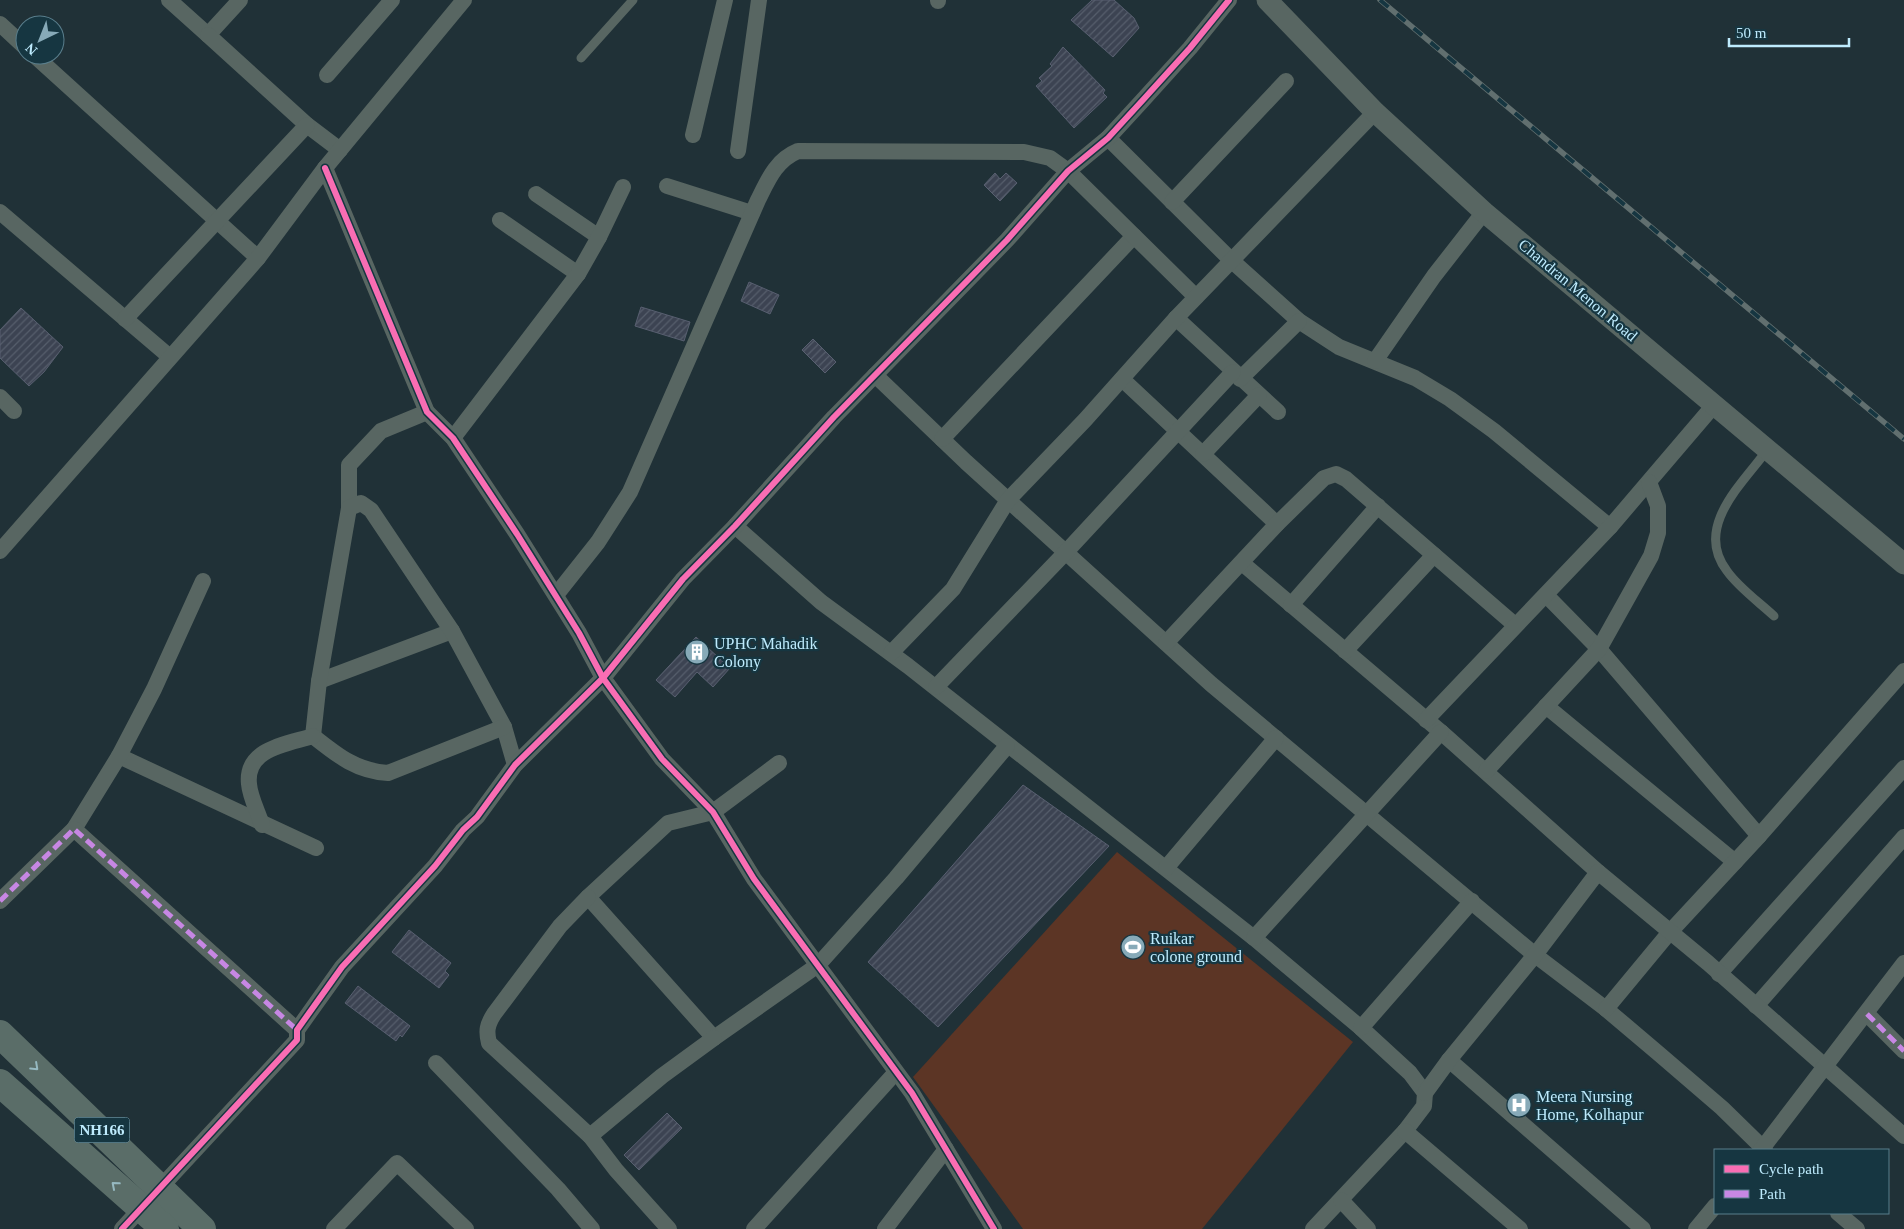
<svg xmlns="http://www.w3.org/2000/svg" width="1904" height="1229" font-family="'Times New Roman',serif">
<defs>
<pattern id="building-hatch" width="6" height="6" patternUnits="userSpaceOnUse" patternTransform="scale(1.25)"><rect width="6" height="6" fill="#3c4352"/><path d="M-1 1l2-2M0 6l6-6M5 7l2-2" fill="none" stroke="#565e6c"/></pattern>
</defs>
<rect width="100%" height="100%" fill="#203137"/>
<polygon fill="#5c3525" points="1117,852 1353,1042 1202,1229 1023,1229 913,1077"/>
<g fill="url(#building-hatch)" stroke="#585f70">
<polygon points="1092,0 1114,0 1134,18 1139,28 1113,57 1071,20"/>
<polygon points="1063,47 1105,90 1103,93 1107,97 1074,128 1036,86 1042,81 1039,78 1052,66 1050,64"/>
<polygon points="995,173 1000,179 1006,173 1017,183 1000,201 984,185"/>
<polygon points="749,282 779,295 770,314 741,301"/>
<polygon points="641,307 690,322 684,341 635,326"/>
<polygon points="21,308 63,347 44,372 29,386 0,358 0,330"/>
<polygon points="813,339 836,362 825,373 802,350"/>
<polygon points="696,637 730,668 713,687 697,672 675,697 656,680"/>
<polygon points="1023,785 1109,846 938,1027 868,962"/>
<polygon points="409,930 451,963 445,971 449,975 439,988 392,952"/>
<polygon points="358,986 410,1026 402,1037 400,1035 396,1041 345,1003"/>
<polygon points="667,1113 682,1128 639,1170 624,1155"/>
</g>
<g fill="none" stroke-linecap="round" stroke-linejoin="round">
<g stroke="#586662" stroke-width="9">
<polyline points="581,58 633,0"/>
<path d="M1768,449C1743,483 1693,527 1727,571C1739,588 1759,602 1774,616"/>
</g>
<g stroke="#586662" stroke-width="16">
<polyline points="169,0 208,35 240,0"/>
<polyline points="938,1 938,0"/>
<polyline points="0,24 25,47"/>
<polyline points="208,35 307,125 340,150"/>
<polyline points="34,55 258,258"/>
<polyline points="327,75 392,0"/>
<polyline points="693,135 725,0"/>
<polyline points="1108,138 1231,260 1299,321 1339,347 1415,378 1450,399 1494,431 1610,527"/>
<polyline points="738,151 759,0"/>
<polyline points="325,168 427,412 453,438 517,534 579,633 603,678 662,759 713,812 754,879 912,1093 994,1229"/>
<polyline points="667,186 752,213"/>
<polyline points="536,194 599,237"/>
<polyline points="1172,202 1286,81"/>
<polyline points="0,212 170,357"/>
<polyline points="500,220 578,274"/>
<polyline points="1176,318 1278,412"/>
<polyline points="125,319 307,125"/>
<polyline points="1375,361 1434,276 1484,212"/>
<polyline points="875,375 966,462 1211,684 1535,955 1606,1009 1658,1053 1722,1108 1765,1150"/>
<polyline points="1122,379 1277,524"/>
<polyline points="1240,379 1299,321"/>
<polyline points="0,397 14,411"/>
<polyline points="453,438 578,274 599,237 623,187"/>
<polyline points="942,439 1134,236"/>
<polyline points="1203,454 1259,395"/>
<polyline points="349,508 349,465 381,431 427,412"/>
<polyline points="735,526 821,602 908,666 1254,938 1361,1028 1410,1073 1425,1093 1424,1106 1405,1131 1313,1229"/>
<polyline points="0,551 258,258 325,168 464,0"/>
<polyline points="1242,563 1441,732 1598,872"/>
<path d="M556,595L598,542L630,492L758,200C768,180 776,160 798,151L1024,152L1050,158L1068,171L1196,297"/>
<polyline points="1546,595 1599,649 1759,836"/>
<polyline points="1291,605 1378,506"/>
<polyline points="1166,643 1277,524 1324,478 1336,474 1346,479 1515,625"/>
<polyline points="1345,651 1434,555"/>
<polyline points="891,653 953,589 1008,500 1085,420 1176,318 1375,112"/>
<polyline points="319,681 452,631"/>
<polyline points="936,687 1066,552 1233,372"/>
<polyline points="1546,706 1735,862"/>
<polyline points="1426,720 1610,527 1715,404"/>
<polyline points="313,736 319,681 348,514 349,508 361,503 371,510 452,631 504,727 515,765"/>
<path d="M313,736C337,755 356,771 388,773L504,727"/>
<polyline points="119,756 316,848"/>
<polyline points="779,763 713,812 668,823 588,897 714,1038 818,965 896,878 1007,746"/>
<polyline points="1486,771 1599,649 1651,556 1658,533 1658,506 1649,482"/>
<path d="M262,825C258,812 250,797 249,784C245,748 288,744 313,736"/>
<polyline points="74,829 119,756 154,689 203,581"/>
<polyline points="1166,868 1276,738"/>
<path d="M588,897L560,926L494,1014C487,1025 486,1031 489,1043L590,1136"/>
<polyline points="0,901 74,829 297,1030"/>
<polyline points="1254,938 1441,732"/>
<polyline points="1719,974 1904,768"/>
<polyline points="1756,1006 1904,837"/>
<polyline points="1606,1009 1669,933 1759,836 1904,671"/>
<polyline points="1867,1014 1904,1051"/>
<polyline points="1361,1028 1472,901"/>
<polyline points="1449,1060 1643,1229"/>
<polyline points="436,1063 558,1189 592,1229"/>
<polyline points="1425,1093 1449,1060 1535,955 1598,872 1708,963 1904,1136"/>
<polyline points="1405,1131 1520,1229"/>
<polyline points="1761,1150 1904,963"/>
<polyline points="1341,1200 1368,1229"/>
<polyline points="1838,1213 1857,1229"/>
<polyline points="122,1229 297,1040 297,1030 342,967 435,866 463,830 477,817 515,765 603,678 683,579 735,526 834,417 1007,240 1068,171 1108,138 1142,101 1190,48 1229,0"/>
<polyline points="334,1229 397,1163 466,1229"/>
<polyline points="669,1229 616,1170 590,1136 662,1076 714,1038"/>
<polyline points="754,1229 896,1072"/>
<polyline points="885,1229 946,1149"/>
<polyline points="1696,1229 1715,1206"/>
</g>
<polyline stroke="#586662" stroke-width="21" points="1267,0 1375,112 1484,212 1904,564"/>
<g stroke="#5a6d68" stroke-width="28">
<polyline points="0,1034 202,1229"/>
<polyline points="0,1083 165,1229"/>
</g>
<defs>
<polyline id="rail" points="1380,0 1904,439"/>
</defs>
<use href="#rail" stroke="#616f6f" stroke-width="5.5"/>
<use href="#rail" stroke="#163641" stroke-width="4" stroke-dasharray="11" stroke-linecap="butt"/>
<g stroke="#c787e3" stroke-width="5" stroke-dasharray="10 5" stroke-linecap="butt">
<polyline points="0,901 74,829 297,1030"/>
<polyline points="1867,1014 1904,1051"/>
</g>
<defs>
<g id="cycleway">
<polyline points="325,168 427,412 453,438 517,534 579,633 603,678 662,759 713,812 754,879 912,1093 994,1229"/>
<polyline points="122,1229 297,1040 297,1030 342,967 435,866 463,830 477,817 515,765 603,678 683,579 735,526 834,417 1007,240 1068,171 1108,138 1142,101 1190,48 1229,0"/>
</g>
</defs>
<use href="#cycleway" stroke="#163641" stroke-width="9"/>
<use href="#cycleway" stroke="#f96db3" stroke-width="6"/>
</g>
<defs><path id="oneway-chevron" d="M-2-3.5L2.5 0L-2 3.5" fill="none" stroke-width="1.6" stroke-linecap="round" stroke-linejoin="round" transform="scale(1.25)"/></defs>
<g stroke="#96b9c1">
<use href="#oneway-chevron" transform="translate(35 1067) rotate(43)"/>
<use href="#oneway-chevron" transform="translate(115 1185) rotate(-139)"/>
</g>
<defs>
<symbol id="building-disc" viewBox="-11 -11 22 22"><circle r="9.5" fill="#87aab8" stroke="#163641"/><path d="M-4-6H4V6H1V3H-1V6H-4ZM-2.5-4.3h1.7v1.8h-1.7ZM.8-4.3h1.7v1.8H.8ZM-2.5-1h1.7V.8h-1.7ZM.8-1h1.7V.8H.8Z" fill="#fff"/></symbol>
<symbol id="stadium-disc" viewBox="-11 -11 22 22"><circle r="9.5" fill="#87aab8" stroke="#163641"/><path d="M0-5a6.5 5 0 1 0 0 10a6.5 5 0 1 0 0-10ZM-3.5-1.8h7v3.6h-7Z" fill="#fff"/></symbol>
<symbol id="hospital-disc" viewBox="-11 -11 22 22"><circle r="9.5" fill="#87aab8" stroke="#163641"/><path d="M-5-5h3v3.5h4V-5h3V5h-3V1.5h-4V5h-3Z" fill="#fff"/></symbol>
</defs>
<g fill-rule="evenodd">
<use href="#building-disc" x="683" y="638" width="28" height="28"/>
<use href="#stadium-disc" x="1119" y="933" width="28" height="28"/>
<use href="#hospital-disc" x="1505" y="1091" width="28" height="28"/>
</g>
<g text-anchor="middle" dominant-baseline="central" stroke-width="4.5" stroke-linejoin="round" paint-order="stroke">
<rect fill="#163641" stroke="#8cb5c5" stroke-width="1" x="74.5" y="1117.5" width="55" height="25" rx="4"/>
<g font-size="15" font-weight="bold" fill="#beebfd">
<text x="102" y="1130">NH166</text>
</g>
<g font-size="16" fill="#beebfd" stroke="#163641">
<text transform="translate(1578 290) rotate(40)">Chandran Menon Road</text>
</g>
<g font-size="16" fill="#beebfd" stroke="#163641" text-anchor="start">
<text x="714" y="643">UPHC Mahadik<tspan x="714" dy="18">Colony</tspan></text>
<text x="1150" y="938">Ruikar<tspan x="1150" dy="18">colone ground</tspan></text>
<text x="1536" y="1096">Meera Nursing<tspan x="1536" dy="18">Home, Kolhapur</tspan></text>
</g>
</g>
<rect x="1714" y="1149" width="175" height="65" fill="#163641" stroke="#597e8c"/>
<rect x="1724" y="1165" width="25" height="8" fill="#f96db3" stroke="#597e8c"/>
<text x="1759" y="1174" font-size="15" fill="#beebfd">Cycle path</text>
<rect x="1724" y="1190" width="25" height="8" fill="#c787e3" stroke="#597e8c"/>
<text x="1759" y="1199" font-size="15" fill="#beebfd">Path</text>
<g transform="translate(40 40) rotate(223)"><circle r="24" fill="#163641" stroke="#597e8c"/>
<path d="M0-4L9 19L0 12L-9 19Z" fill="#87aab8"/>
<text y="-8" font-size="14" font-weight="bold" text-anchor="middle" fill="#beebfd">N</text>
</g>
<path d="M1729 38v8h120v-8" fill="none" stroke="#beebfd" stroke-width="2.5"/>
<text x="1736" y="38" font-size="15" fill="#beebfd" stroke="#163641" stroke-width="4" paint-order="stroke">50 m</text>
</svg>
